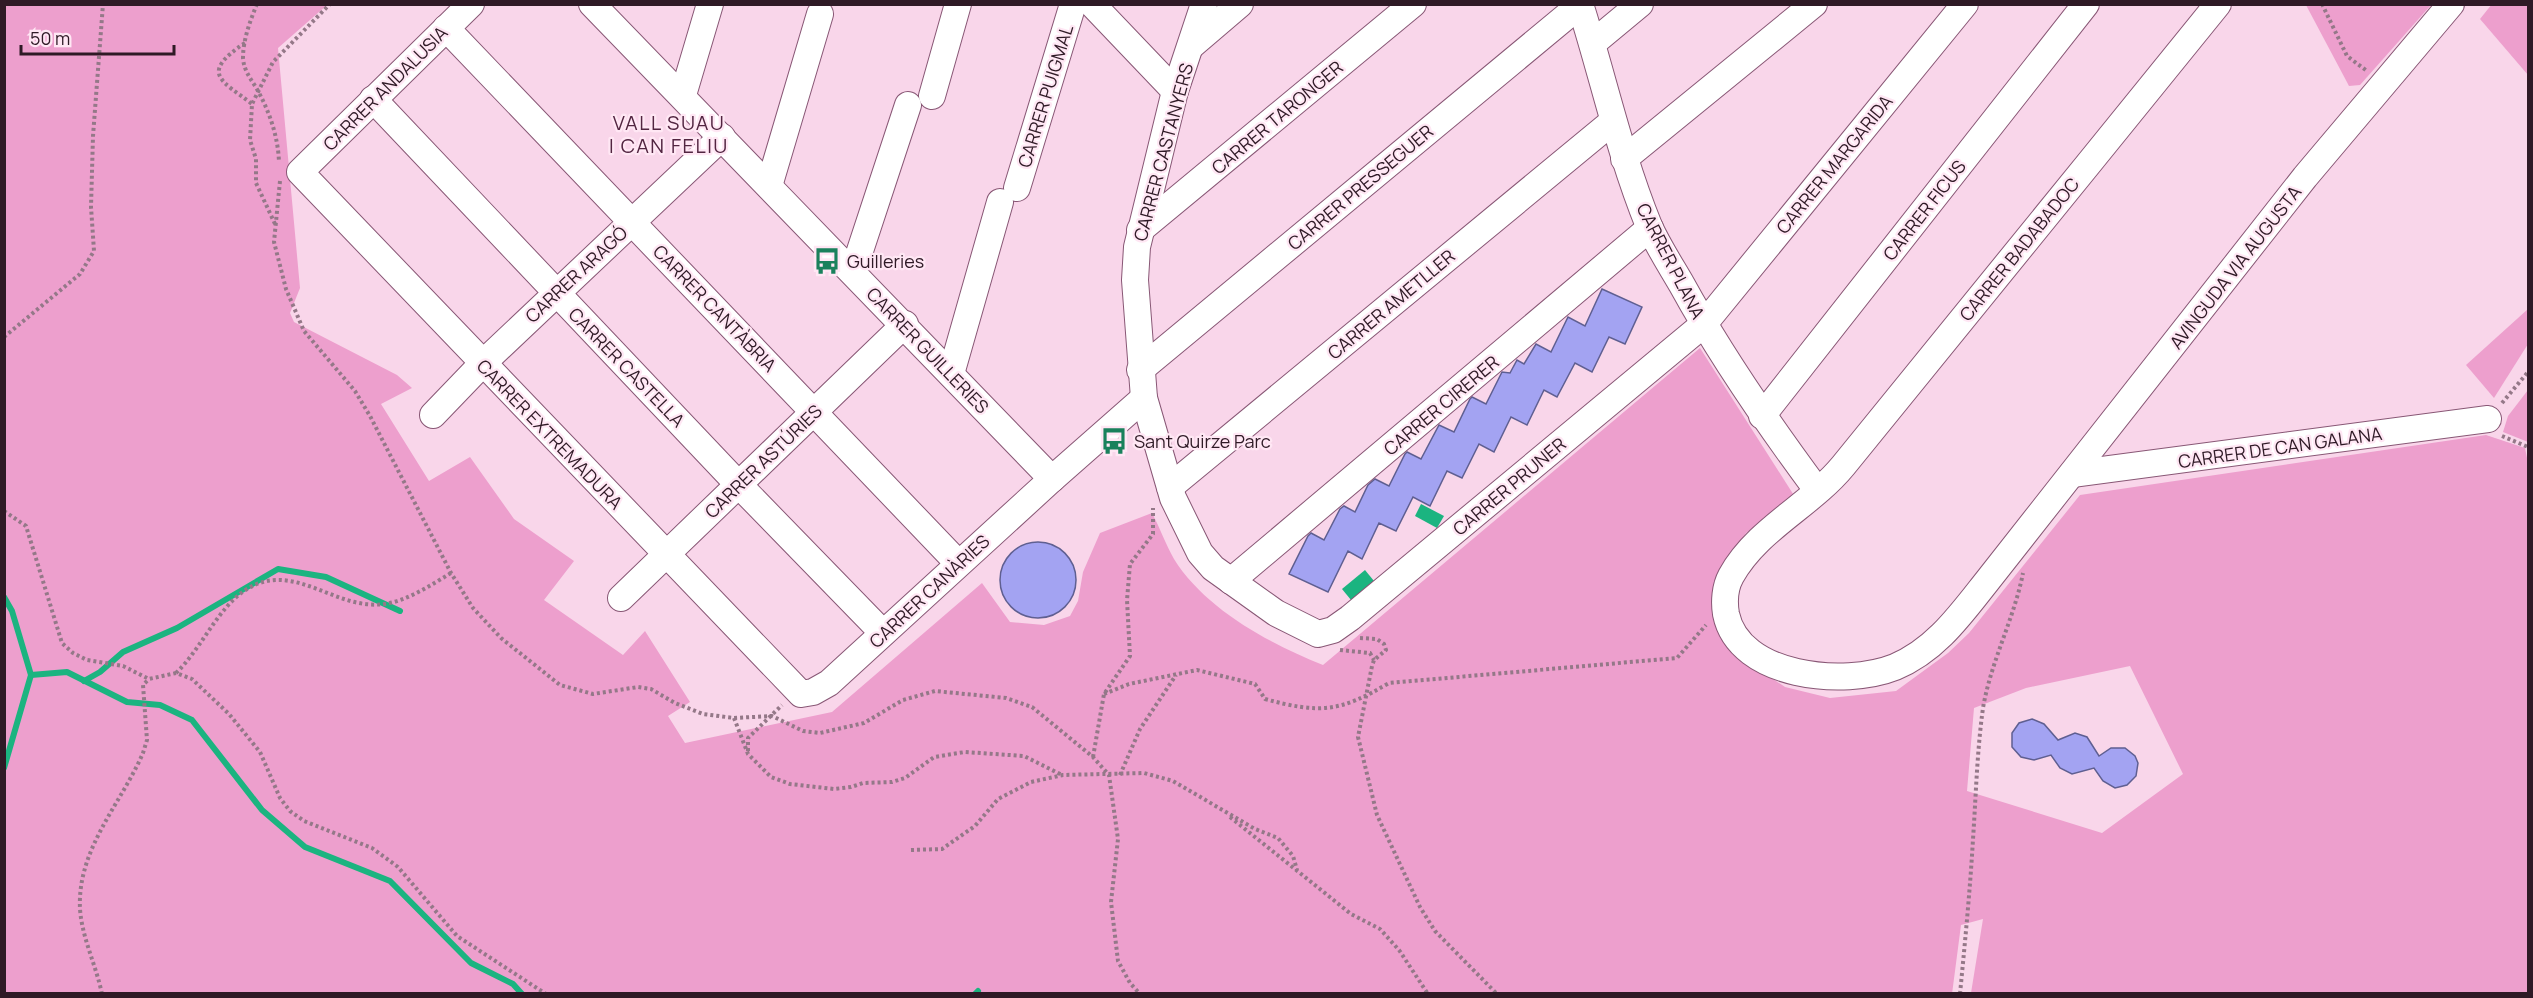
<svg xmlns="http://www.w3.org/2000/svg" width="2533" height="998" font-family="Manrope,sans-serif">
<rect width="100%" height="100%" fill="#f9d6ea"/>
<g fill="#ed9fcd" fill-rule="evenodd">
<polygon points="2492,4 2528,5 2528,75 2480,19"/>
<path d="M5,5H327L278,48L300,288L290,313L294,322L397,375L412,388L381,404L429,481L470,457L514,519L574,561L544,600L623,655L645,631L690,702L668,716L685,743L832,712L982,583L1010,622L1044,625L1070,616L1078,601L1083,572L1100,533L1152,513C1160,528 1166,545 1174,559C1205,609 1270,644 1323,665L1700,348L1795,497L1746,533L1728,564L1742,658L1785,687L1830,698L1896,691L1948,653L1969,633L2080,495L2486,435L2525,448L2528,463V993H1971L1983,919L1961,925L1952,994H5ZM2130,666L2183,774L2102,833L1967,791L1974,708L2026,688Z"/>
<polygon points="2306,5 2431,5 2360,85 2349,86"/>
<polygon points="2528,309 2528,344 2494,398 2466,365"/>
<polygon points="2528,390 2528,442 2503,432 2508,416"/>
</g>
<g fill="#1bb480">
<polygon points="1421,504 1444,516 1437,528 1415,516"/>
<polygon points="1365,570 1374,581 1351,600 1342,589"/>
</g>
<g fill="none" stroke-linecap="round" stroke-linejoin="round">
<g stroke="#1bb480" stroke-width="6">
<polyline points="4,597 12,611 31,675 4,768"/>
<polyline points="31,675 67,672 127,702 160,705 192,720 262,810 305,847 390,881 471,963 513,984 522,994"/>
<polyline points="84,681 100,672 123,652 177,628 278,569 326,577 400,611"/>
<polyline points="975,994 978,991"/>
</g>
</g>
<g fill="#a3a3f2" stroke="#5f5f91" stroke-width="1.5">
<polygon points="1602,289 1642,307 1625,344 1609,337 1592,372 1575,363 1557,397 1544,390 1527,425 1511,417 1494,452 1479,444 1462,478 1447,471 1430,506 1413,497 1396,531 1379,523 1362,559 1348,551 1328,592 1289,574 1308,536 1311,533 1324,540 1340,509 1344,506 1355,512 1368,485 1375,479 1389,486 1405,454 1407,452 1421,459 1439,425 1454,432 1470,399 1472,397 1486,404 1502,372 1510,373 1517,360 1524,364 1536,344 1551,352 1568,317 1585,326"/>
<circle cx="1038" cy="580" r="38"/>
<polygon points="2032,719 2044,724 2058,740 2075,733 2087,737 2099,756 2111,748 2125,748 2135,756 2138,763 2136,776 2127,785 2115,788 2103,781 2094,768 2072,774 2060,768 2051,755 2034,760 2021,757 2012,747 2012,733 2019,723"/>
</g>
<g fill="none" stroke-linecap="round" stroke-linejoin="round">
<defs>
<g id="minor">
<polyline points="471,4 300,172 801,694 813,692 829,683 1052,479"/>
<polyline points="592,4 1052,479 1144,398"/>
<polyline points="1092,4 1175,91"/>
<polyline points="1204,4 1175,91 1137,247 1135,280 1144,398 1173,498 1200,553 1213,568 1276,613 1318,634 1333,630 1350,618 1704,324 1965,4"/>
<path d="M1580,4C1604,80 1619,152 1649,226C1658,246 1671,266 1682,285C1722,358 1768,424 1817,490"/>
<path d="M2218,4C2093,158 1968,313 1843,466C1810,506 1757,529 1731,576C1725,587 1724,602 1726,614C1739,678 1845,687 1895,667C1936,650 1961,614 1988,580L2305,177L2451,4"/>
<polyline points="446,28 958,563"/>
<polyline points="1593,43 1640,4"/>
<polyline points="1192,45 1240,4"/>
<polyline points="683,95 710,4"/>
<polyline points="932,96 958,4"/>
<polyline points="373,99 738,484 883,633"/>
<polyline points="1624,159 1814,4"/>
<polyline points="769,186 820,14"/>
<polyline points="1017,188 1073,4"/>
<polyline points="1140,230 1413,4"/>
<polyline points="853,272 908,105"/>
<polyline points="1140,370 1580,5"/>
<polyline points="951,374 1000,202"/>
<polyline points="433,415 483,363 722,137"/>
<polyline points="1762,416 2086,4"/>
<polyline points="2072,474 2488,419"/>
<polyline points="1170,487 1612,122"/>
<polyline points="1231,581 1650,228"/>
<polyline points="621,598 905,324"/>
</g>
</defs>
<use href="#minor" stroke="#885775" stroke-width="28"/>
<g stroke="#947888" stroke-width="4" stroke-dasharray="3 3" stroke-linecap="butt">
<path d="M257,4C250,21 243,40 243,58C244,72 252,80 258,91C270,113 278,137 279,162"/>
<polyline points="2322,4 2347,56 2367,71"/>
<path d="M245,43C198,74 223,81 252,104"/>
<polyline points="280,181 274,242 286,289 304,331 355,391 370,416 451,573 473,608 501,638 560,685 593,694 638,687 651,689 675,703 703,714 734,718 772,716 803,731 820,733 864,723 903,700 935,691 1006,698 1032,707 1093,757 1109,775 1118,839 1111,902 1118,961 1130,983 1140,994"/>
<polyline points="275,224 256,183 256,159 250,140 252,104 273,62 330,4"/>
<polyline points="4,337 80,274 94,251 91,207 93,136 103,4"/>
<polyline points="2502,403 2528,372"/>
<polyline points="2502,436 2528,447"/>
<polyline points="4,511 26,526 62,643 73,653 87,660 123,666 149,679 176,673 192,679 229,714 260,752 280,798 290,811 304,821 372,848 398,867 457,936 546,994"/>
<polyline points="1360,638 1377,639 1384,644 1386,650 1374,660 1372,666 1358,737 1377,815 1420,907 1435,931 1497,994"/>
<polyline points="1340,650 1370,653 1374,660"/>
<path d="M176,673C202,648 218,607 247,589C294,560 336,611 384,604C407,601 431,585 451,573"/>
<path d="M1104,694L1129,684L1197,670L1255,684L1265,699C1320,714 1340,712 1389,683L1677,658L1706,625"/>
<polyline points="734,718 748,754 771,777 790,784 834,789 851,787 863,783 892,782 905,778 934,757 965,752 1024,756 1062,775"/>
<polyline points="748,751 748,738 782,705"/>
<polyline points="1093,757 1104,694 1130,656 1127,600 1130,564 1153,534 1153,508"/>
<polyline points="1120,775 1140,729 1176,675"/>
<polyline points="1230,817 1351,914 1380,929 1399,950 1428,994"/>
<polyline points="911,850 942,849 975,826 998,799 1031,782 1063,775 1144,773 1173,781 1255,829 1278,838 1293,856 1297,870"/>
<path d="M102,994C96,965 82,938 80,909C77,849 121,804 143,753L147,740L143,685L149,679"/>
<path d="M1960,994C1965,942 1970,891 1973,839C1976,795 1977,751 1983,708C1991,661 2014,619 2023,573"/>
</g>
<use href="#minor" stroke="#fff" stroke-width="26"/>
</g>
<defs>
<symbol id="bus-bare" viewBox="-9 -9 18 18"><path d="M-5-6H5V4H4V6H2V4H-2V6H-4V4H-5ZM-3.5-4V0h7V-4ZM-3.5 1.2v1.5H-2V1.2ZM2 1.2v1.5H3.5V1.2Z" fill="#1a815c" stroke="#ffe7f4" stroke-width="2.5" paint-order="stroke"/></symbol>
</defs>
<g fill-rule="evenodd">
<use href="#bus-bare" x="808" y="242" width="38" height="38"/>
<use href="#bus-bare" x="1095" y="422" width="38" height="38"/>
</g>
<g text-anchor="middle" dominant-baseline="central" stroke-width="4.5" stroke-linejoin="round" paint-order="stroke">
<g font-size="18" fill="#2f1a26" stroke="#ffe7f4">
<text transform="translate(385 88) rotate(-45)">CARRER ANDALUSIA</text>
<text transform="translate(1045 96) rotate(-73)">CARRER PUIGMAL</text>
<text transform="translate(1277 117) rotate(-40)">CARRER TARONGER</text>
<text transform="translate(1163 152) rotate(-75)">CARRER CASTANYERS</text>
<text transform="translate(1834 164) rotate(-51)">CARRER MARGARIDA</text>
<text transform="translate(1360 187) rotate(-40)">CARRER PRESSEGUER</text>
<text transform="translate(1924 210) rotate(-52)">CARRER FICUS</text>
<text transform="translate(2019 249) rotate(-51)">CARRER BADABADOC</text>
<text transform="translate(1671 261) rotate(63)">CARRER PLANA</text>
<text transform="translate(2235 267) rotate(-52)">AVINGUDA VIA AUGUSTA</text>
<text transform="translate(576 274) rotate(-43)">CARRER ARAGÓ</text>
<text transform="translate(1391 304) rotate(-40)">CARRER AMETLLER</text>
<text transform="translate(715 308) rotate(46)">CARRER CANTÀBRIA</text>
<text transform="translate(928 350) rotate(46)">CARRER GUILLERIES</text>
<text transform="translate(627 367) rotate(46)">CARRER CASTELLA</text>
<text transform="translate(1441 405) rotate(-40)">CARRER CIRERER</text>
<text transform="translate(550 434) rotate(46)">CARRER EXTREMADURA</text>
<text transform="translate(2280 447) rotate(-8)">CARRER DE CAN GALANA</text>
<text transform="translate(763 461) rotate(-44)">CARRER ASTÚRIES</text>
<text transform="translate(1509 486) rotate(-40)">CARRER PRUNER</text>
<text transform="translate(929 591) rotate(-43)">CARRER CANÀRIES</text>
</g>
<g font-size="18" fill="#2f1a26" stroke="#ffe7f4" text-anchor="start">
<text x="847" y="261">Guilleries</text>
<text x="1134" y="441">Sant Quirze Parc</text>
</g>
<g font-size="20" letter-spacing="1.5" fill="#522541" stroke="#ffe7f4">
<text x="669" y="122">VALL SUAU<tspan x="669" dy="23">I CAN FELIU</tspan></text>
</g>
</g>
<rect width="2533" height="998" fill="none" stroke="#2f1a26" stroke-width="12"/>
<path d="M21 45v9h153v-9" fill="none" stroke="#2f1a26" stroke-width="3"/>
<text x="30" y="45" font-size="18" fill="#2f1a26" stroke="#ffe7f4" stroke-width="4.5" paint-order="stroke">50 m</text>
</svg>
